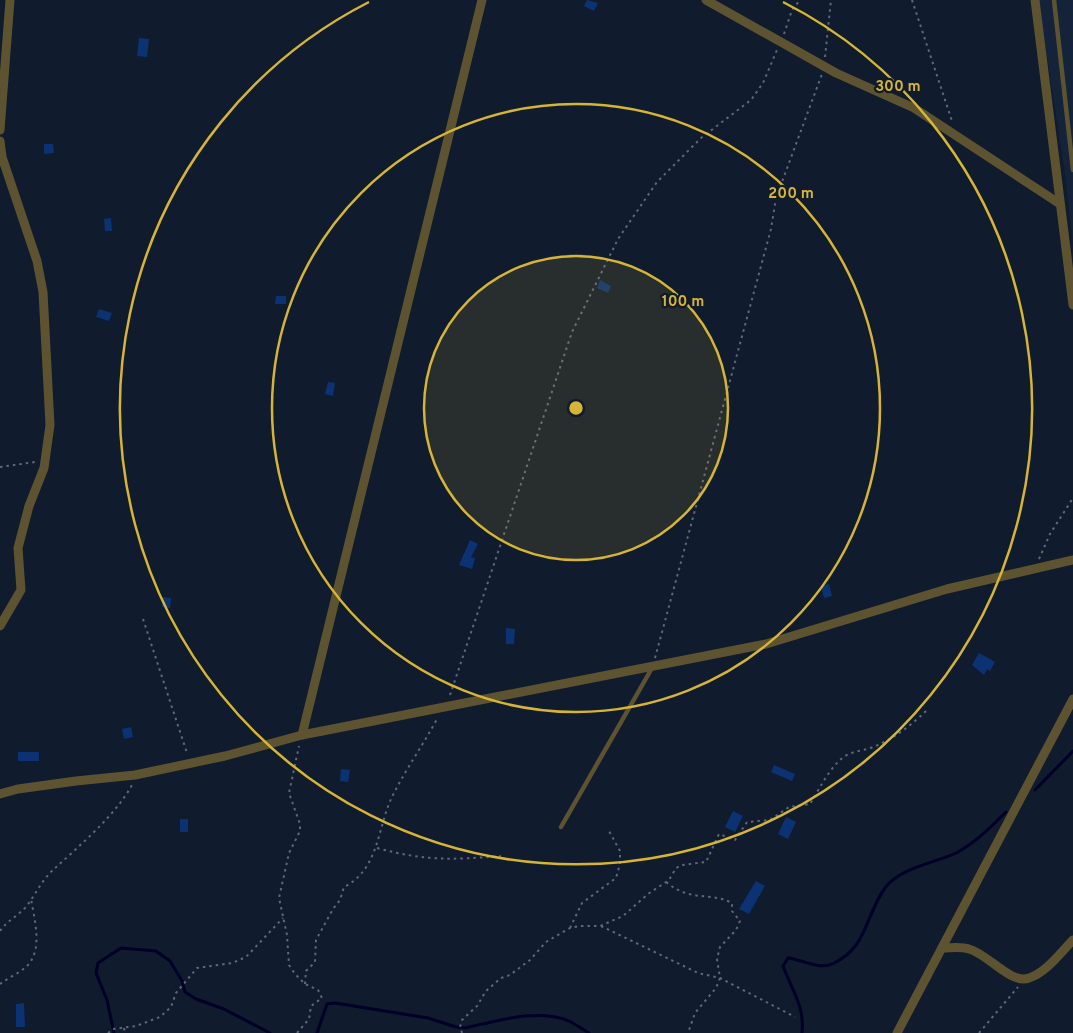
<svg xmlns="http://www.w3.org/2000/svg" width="1073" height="1033" font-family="Overpass,sans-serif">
<rect width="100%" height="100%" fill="#101b2d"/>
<polygon fill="#14233a" points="1038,0 1073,0 1073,244 1064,166"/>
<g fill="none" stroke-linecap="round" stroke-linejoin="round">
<g stroke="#000028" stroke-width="3">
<polyline points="1035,790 1073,751"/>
<polyline points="114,1033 107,1000 96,973 98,963 121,948 156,951 170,961 182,981 185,992 196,999 224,1009 270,1033"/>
<path d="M317,1033L327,1004L335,1003L428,1018L456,1027L465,1028C497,1021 537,1008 569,1021C575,1024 582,1029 589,1033"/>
<path d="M802,1033C805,1007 792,990 783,966L788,958C801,959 819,970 832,964C868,948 865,915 885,888C899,868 935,863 956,853C975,843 991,827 1006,812"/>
</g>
</g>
<g fill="#0b3373">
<polygon points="587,0 598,3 594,11 584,6"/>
<polygon points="139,38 149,39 147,57 137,56"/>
<polygon points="44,144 53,144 54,153 44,154"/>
<polygon points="111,218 112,231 105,231 104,219"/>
<polygon points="600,280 611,286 608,293 597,288"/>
<polygon points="276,296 286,296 286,304 275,304"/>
<polygon points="99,309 112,313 109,321 96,317"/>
<polygon points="328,382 335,383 333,396 325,394"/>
<polygon points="470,540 478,544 471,557 475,558 472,569 459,565"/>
<polygon points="829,584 832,596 824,598 821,586"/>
<polygon points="163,597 171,598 170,608 162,607"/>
<polygon points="506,628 515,629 514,644 506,644"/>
<polygon points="979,653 995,662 990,671 987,669 984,675 972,665"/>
<polygon points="131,727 133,737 124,739 122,729"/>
<rect x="18" y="752" width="21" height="9"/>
<polygon points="774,765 795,774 792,781 771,772"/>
<polygon points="341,769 350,770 348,782 340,781"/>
<polygon points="733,811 743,816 735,832 725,827"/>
<polygon points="786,817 796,822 788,839 778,834"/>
<rect x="180" y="819" width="8" height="13"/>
<polygon points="756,881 765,886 749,914 739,909"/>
<polygon points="24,1003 25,1027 16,1027 16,1004"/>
</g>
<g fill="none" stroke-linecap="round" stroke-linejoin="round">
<g stroke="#5e6878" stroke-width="2" stroke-dasharray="2.5 4" stroke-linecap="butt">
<polyline points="912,0 952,121"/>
<polyline points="784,34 792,10 800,0"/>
<polyline points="825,57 831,0"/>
<polyline points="0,467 35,462"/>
<polyline points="1039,559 1050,534 1073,498"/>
<polyline points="143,619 187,753"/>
<polyline points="655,658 771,229 776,198 822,74"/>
<polyline points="450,695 572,332 618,239 657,182 701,138 751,100 763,83 777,50"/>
<path d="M377,848C425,861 452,860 501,856"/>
<path d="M666,882C692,903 708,891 732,903V911L740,921L736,930L720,947L717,959L720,978L716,988L695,1013L688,1033"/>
<polyline points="601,926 698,973 720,978 795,1017"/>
<polyline points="570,928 582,903 616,878 620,864 620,851 609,831"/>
<path d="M0,931C7,921 16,917 25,908C35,896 41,881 53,870C79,846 115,816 132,785"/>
<path d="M0,984C8,978 19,973 26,967C44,950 34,919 31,898"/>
<path d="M305,984L306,971L315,962L316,940L333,909L340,900L344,887C380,869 377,826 393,795C406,769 423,745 437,719"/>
<polyline points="124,1028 125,1033"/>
<polyline points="108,1033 113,1029 136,1026 160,1017 171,1007 176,993 197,968 232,963 246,957 283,918"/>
<polyline points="297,1033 309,1019 311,1006 322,998 318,990 305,984 295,974 289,965 287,935 279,898 289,853 300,831 300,824 289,793 299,746"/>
<path d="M462,1033L460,1027L462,1020L477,1006L486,991L501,978L510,975L530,960L546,942L570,928L579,926H600L623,916L648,894L669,880L676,868L682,865L706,862L719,834L735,840L747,822L770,820L789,807L810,804C818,791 827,773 838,762C849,750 861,752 873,747C892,740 913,724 927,710"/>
<polyline points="979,1033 1018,987"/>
</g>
<g stroke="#5d5330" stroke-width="4.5">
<polyline points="1054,0 1073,170"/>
<polyline points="561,827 652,668"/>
</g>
<g stroke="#5d5330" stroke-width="9">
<polyline points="706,0 836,73 914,108 1060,204"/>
<polyline points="1035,0 1073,305"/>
<polyline points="0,130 10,0"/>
<polyline points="0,141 2,157 37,261 43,292 50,425 44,468 29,506 18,548 21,590 0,626"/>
<polyline points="302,735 482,0"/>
<polyline points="0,794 18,789 76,781 135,775 225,756 302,735 766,644 947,589 1073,560"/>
<path d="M942,948C951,948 960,946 969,949C988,954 1011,985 1029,978C1046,973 1061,952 1073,940"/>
<polyline points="897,1033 1073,699"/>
</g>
</g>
<circle cx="576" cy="408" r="152" fill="#d6b534" fill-opacity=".12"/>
<g fill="none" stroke="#d6b534" stroke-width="2.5">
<circle cx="576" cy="408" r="152"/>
<circle cx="576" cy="408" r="304"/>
<path d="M783 2A456 456 0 1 1 369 2"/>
</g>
<circle cx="576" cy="408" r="8" fill="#d6b534" stroke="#101b2d" stroke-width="2.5"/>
<g font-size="15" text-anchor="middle" font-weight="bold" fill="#d6b534" stroke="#101b2d" stroke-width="4.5" stroke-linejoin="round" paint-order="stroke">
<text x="898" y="91">300 m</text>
<text x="791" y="198">200 m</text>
<text x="683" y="306">100 m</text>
</g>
</svg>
